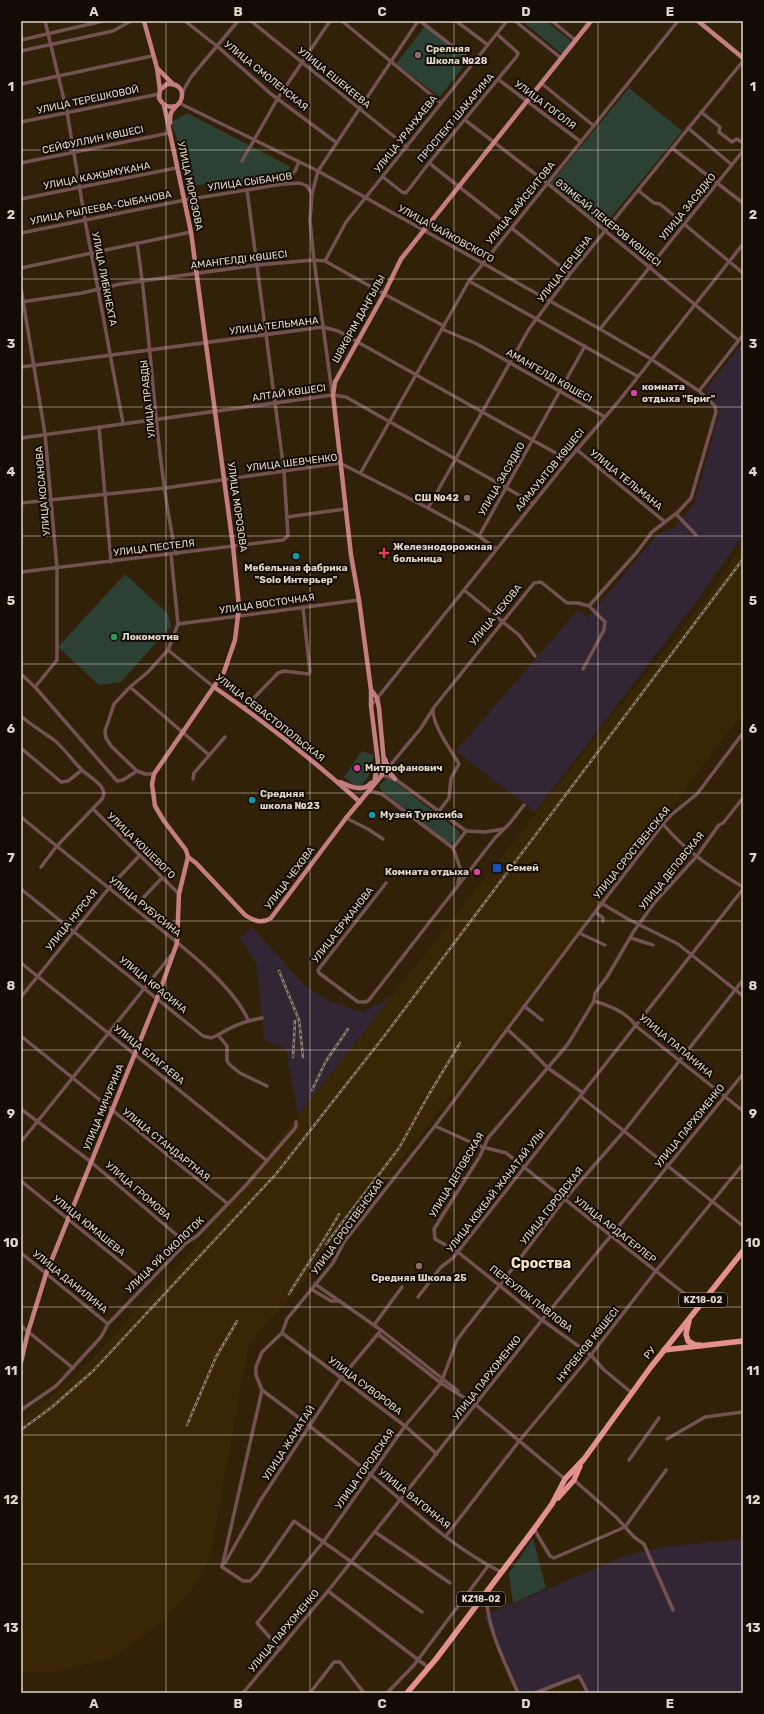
<svg xmlns="http://www.w3.org/2000/svg" width="764" height="1714" font-family="Rubik,sans-serif">
<rect width="100%" height="100%" fill="#302108"/>
<g fill="#332634">
<polygon points="743,343 743,535 698,599 535,812 456,751 577,611 588,617 658,534 675,527 694,504 720,410 705,390"/>
<polygon points="252,927 306,987 331,1002 363,1012 385,1000 402,988 306,1119 298,1115 286,1049 264,1040 257,966 240,938"/>
<polygon points="743,1539 743,1693 585,1693 577,1675 534,1693 520,1693 483,1616 627,1555 663,1547"/>
</g>
<polygon fill="#392605" points="743,545 743,712 513,1017 314,1270 249,1344 211,1554 190,1594 155,1628 110,1659 55,1672 21,1672 21,1422 79,1373 190,1252 707,597"/>
<g fill="#2d4034">
<polygon points="522,21 546,21 572,42 562,54"/>
<polygon points="425,26 469,59 440,97 396,64"/>
<polygon points="629,88 682,131 602,228 549,185"/>
<polygon points="187,113 291,167 277,180 193,185 171,122"/>
<polygon points="125,574 168,614 171,626 121,682 99,685 58,647"/>
<polygon points="362,751 374,755 369,775 359,789 344,777"/>
<polygon points="386,779 391,779 460,832 459,837 454,843 449,843 382,791 379,786"/>
<polygon points="533,1538 546,1588 513,1603 509,1573"/>
</g>
<g fill="none" stroke-linecap="round" stroke-linejoin="round">
<g stroke="#755252" stroke-width="3.5">
<polyline points="45,21 67,112 85,220 123,423"/>
<polyline points="185,21 218,47 271,94 337,143"/>
<polyline points="251,21 407,147"/>
<polyline points="342,21 441,103"/>
<polyline points="420,21 473,62"/>
<polyline points="456,21 488,45"/>
<polyline points="515,21 561,58"/>
<polyline points="552,21 575,40"/>
<polyline points="21,40 103,21"/>
<polyline points="21,51 113,31 131,21"/>
<polyline points="499,80 581,142"/>
<polyline points="541,83 594,126"/>
<polyline points="21,84 152,56"/>
<polyline points="182,93 191,77 238,21"/>
<polyline points="179,103 318,171 600,329 651,359 699,391 715,406 716,412 691,498 678,512 652,532 637,552 589,606"/>
<polyline points="701,112 720,127 719,132 732,142 737,139 743,143"/>
<polyline points="465,120 547,183 738,340"/>
<polyline points="21,122 159,94"/>
<polyline points="688,128 732,165"/>
<polyline points="672,148 743,203"/>
<polyline points="242,161 278,98 330,21"/>
<polyline points="21,163 169,133"/>
<polyline points="429,163 570,274"/>
<polyline points="383,177 402,192 406,193 429,163 517,56 518,53 497,34"/>
<polyline points="283,184 295,171 299,162"/>
<polyline points="639,191 654,203 660,204 743,273"/>
<polyline points="21,199 176,168"/>
<polyline points="21,233 185,200 283,184 300,183 307,186 312,194"/>
<path d="M137,243C153,346 154,452 176,554"/>
<polyline points="325,261 346,222 507,21"/>
<polyline points="21,268 191,232"/>
<polyline points="469,281 637,376"/>
<polyline points="21,288 45,434 57,568 57,660 35,687"/>
<polyline points="21,302 82,293 120,284 257,265 314,260 325,261 384,294 444,326"/>
<polyline points="442,329 477,344 605,417"/>
<polyline points="600,329 743,151"/>
<polyline points="21,367 323,327 338,331 568,460"/>
<polyline points="699,391 743,335"/>
<polyline points="332,392 314,260 310,220 312,194 318,171 418,21"/>
<polyline points="99,427 111,562"/>
<polyline points="21,438 333,395 346,397 533,503"/>
<polyline points="576,449 665,522"/>
<polyline points="361,472 469,281 678,21"/>
<polyline points="21,503 165,488 340,463 428,508 479,536 496,549"/>
<polyline points="428,508 529,329 570,274 743,61"/>
<polyline points="676,514 696,535"/>
<polyline points="287,517 345,509"/>
<polyline points="479,536 585,346"/>
<polyline points="21,572 275,541 283,540 288,536 284,471 247,190"/>
<polyline points="464,590 519,635 535,656"/>
<polyline points="178,624 359,600"/>
<polyline points="168,650 214,687"/>
<polyline points="21,674 35,687 117,781 123,780 137,771"/>
<polyline points="130,687 209,755"/>
<polyline points="371,706 568,460 618,402 743,244"/>
<polyline points="244,708 278,673 284,671 308,674 310,672 303,607"/>
<path d="M433,709C432,725 451,750 459,764L451,778L449,798L439,811"/>
<path d="M21,716C31,725 43,732 54,740C64,748 72,760 81,769C88,777 110,786 102,799L56,847L41,867"/>
<polyline points="21,748 61,782 68,781 82,770"/>
<polyline points="154,774 145,774 137,771 111,746 106,738 105,731 114,704 130,687 148,672 168,650 178,624 171,554"/>
<polyline points="383,774 421,728 435,706 534,583 541,582 567,603 578,603 589,606 605,622 604,630 583,669"/>
<polyline points="193,779 194,773 225,737"/>
<polyline points="370,791 382,794 453,848 466,831 395,779 382,775 375,779"/>
<polyline points="93,809 179,894"/>
<path d="M21,817C60,849 100,881 139,912C172,939 232,982 248,1020"/>
<polyline points="346,818 368,829 383,839"/>
<path d="M663,824C685,851 713,869 743,887"/>
<polyline points="466,831 485,832 504,829"/>
<polyline points="453,848 461,870 458,883"/>
<polyline points="386,883 318,970 319,973 358,1002 366,1002 369,1000 495,838 510,823 524,805"/>
<polyline points="21,889 203,1036 211,1038 218,1035 227,1046 227,1061 230,1065 240,1073 267,1086"/>
<polyline points="143,898 162,878"/>
<polyline points="601,903 628,919 678,944 743,996"/>
<polyline points="595,912 603,918 603,921"/>
<polyline points="579,933 605,945"/>
<polyline points="631,938 653,945"/>
<polyline points="21,963 266,1160"/>
<polyline points="21,997 109,888 139,856"/>
<path d="M594,1001C608,1005 627,1012 636,1026L743,1111"/>
<polyline points="524,1006 542,1020"/>
<polyline points="507,1029 530,1050 548,1068 583,1093"/>
<path d="M218,1035C232,1026 244,1021 262,1018"/>
<polyline points="21,1036 228,1204"/>
<polyline points="580,1096 743,1226"/>
<polyline points="21,1109 91,1162 186,1243"/>
<polyline points="435,1126 479,1146 506,1153 699,1305"/>
<polyline points="21,1142 172,954"/>
<polyline points="21,1181 147,1283"/>
<polyline points="21,1253 108,1324"/>
<polyline points="315,1284 381,1330 378,1334 441,1383 476,1405 565,1479"/>
<polyline points="311,1289 331,1301 340,1301"/>
<polyline points="418,1297 441,1267 453,1258 743,889"/>
<polyline points="374,1325 402,1287"/>
<polyline points="21,1326 73,1368"/>
<polyline points="381,1330 458,1391"/>
<polyline points="282,1333 405,1426 437,1454"/>
<path d="M262,1390C298,1417 335,1445 370,1474C412,1509 453,1548 501,1572"/>
<polyline points="632,1393 603,1369 591,1355 542,1320 458,1252 435,1239 434,1229 480,1156 488,1138 568,1044 594,1001 595,993 607,977 634,931 655,902 696,857 719,825 723,823 743,798"/>
<polyline points="21,1410 56,1386 101,1337 108,1324 186,1243 197,1236 247,1184 296,1127 296,1122"/>
<polyline points="667,1439 705,1417 743,1412"/>
<polyline points="629,1460 659,1418"/>
<polyline points="574,1480 616,1517 634,1537 644,1544 673,1610"/>
<polyline points="534,1529 550,1556 554,1558 625,1527 666,1470"/>
<polyline points="375,1532 450,1583"/>
<polyline points="446,1536 520,1440 591,1355 655,1272 743,1164"/>
<polyline points="225,1563 260,1501 341,1378 378,1334"/>
<polyline points="222,1567 262,1390 256,1375 256,1367 262,1352 282,1333 287,1319 333,1263 344,1242 435,1126 579,933 663,824 671,815 697,794 743,733"/>
<polyline points="222,1567 243,1581 250,1581 258,1573 294,1521 422,1612"/>
<polyline points="328,1591 429,1668"/>
<path d="M486,1593C487,1629 504,1660 518,1693"/>
<polyline points="280,1649 257,1623 324,1541 405,1426 441,1383 457,1340 466,1328 500,1285 564,1200 625,1130 743,980"/>
<polyline points="243,1693 328,1591 542,1320 743,1074"/>
<polyline points="310,1693 334,1662 340,1662 364,1693"/>
<polyline points="387,1693 414,1665 488,1566"/>
<polyline points="535,1693 579,1676 588,1693"/>
</g>
<g stroke="#c47e7f" stroke-width="4.5">
<polyline points="144,21 157,68 160,90"/>
<polyline points="698,21 743,58"/>
<polyline points="157,68 172,83"/>
<path d="M170,123C170,120 170,116 171,113C173,108 179,105 181,100C185,89 177,83 167,84L160,90L159,98C163,106 168,108 176,106"/>
<path d="M214,687C265,722 314,761 360,802"/>
<polyline points="385,759 390,773 395,779"/>
<path d="M340,782C349,786 363,793 371,783"/>
<polyline points="374,783 378,762 371,706 371,690 359,600 351,555 333,395 335,382 384,294 401,259 591,21"/>
<path d="M188,857L196,863L245,915C254,921 262,924 271,918L346,818L382,775L384,763L379,708L377,698L372,691"/>
<polyline points="21,1362 28,1332 46,1274 157,999 177,943 179,894 188,857 186,850 164,821 155,806 152,784 154,774 224,672 235,640 239,607 233,546 191,232 164,105"/>
</g>
<g stroke="#e49091" stroke-width="5.5">
<polyline points="689,1321 686,1334 688,1341 695,1345 700,1345"/>
<polyline points="664,1350 743,1341"/>
<polyline points="558,1498 574,1480 580,1466"/>
<polyline points="407,1693 436,1659 534,1529 552,1504 565,1479 584,1459 650,1368 743,1251"/>
</g>
<defs>
<g id="rail">
<polyline points="279,971 299,1020 303,1057"/>
<polyline points="293,1057 295,1021"/>
<polyline points="312,1090 326,1061 348,1029"/>
<polyline points="326,1244 399,1148 428,1096 460,1043"/>
<path d="M289,1294C305,1267 324,1242 339,1214"/>
<polyline points="187,1425 216,1357 237,1321"/>
<polyline points="21,1430 52,1407 93,1371 276,1174 385,1035 743,559"/>
</g>
</defs>
<use href="#rail" stroke="#8d816d" stroke-width="2.5"/>
<use href="#rail" stroke="#130c04" stroke-width="1" stroke-dasharray="3" stroke-linecap="butt"/>
</g>
<path fill="none" stroke="#e0d6c8" stroke-width="1" stroke-opacity="0.55" d="M166,21V1693M310,21V1693M454,21V1693M598,21V1693M21,150H743M21,279H743M21,407H743M21,536H743M21,664H743M21,793H743M21,921H743M21,1050H743M21,1178H743M21,1307H743M21,1435H743M21,1564H743"/>
<g fill="#8d6e63" stroke="#130c04" stroke-width="1.5">
<circle cx="418" cy="55" r="4"/>
<circle cx="467" cy="498" r="4"/>
<circle cx="419" cy="1266" r="4"/>
</g>
<g fill="#d1479c" stroke="#130c04" stroke-width="1.5">
<circle cx="634" cy="393" r="4"/>
<circle cx="357" cy="768" r="4"/>
<circle cx="477" cy="872" r="4"/>
</g>
<path fill="#e0444e" stroke="#130c04" stroke-width="1.5" d="M382 547h4v4h4v4h-4v4h-4v-4h-4v-4h4z"/>
<g fill="#0f9aa8" stroke="#130c04" stroke-width="1.5">
<circle cx="296" cy="556" r="4"/>
<circle cx="252" cy="800" r="4"/>
<circle cx="372" cy="815" r="4"/>
</g>
<circle fill="#2e9e5b" stroke="#130c04" stroke-width="1.5" cx="114" cy="637" r="4"/>
<rect fill="#1a4fb4" stroke="#130c04" stroke-width="1.5" x="492" y="863" width="10" height="10" rx="2"/>
<g text-anchor="middle" dominant-baseline="central" stroke-width="4" stroke-linejoin="round" paint-order="stroke">
<g fill="#130c04" stroke="#a2998d" stroke-width="1">
<rect x="679" y="1293" width="48" height="14" rx="3"/>
<rect x="457" y="1592" width="48" height="14" rx="3"/>
</g>
<g font-size="9" font-weight="bold" fill="#e0d6c8">
<text x="703" y="1300">KZ18-02</text>
<text x="481" y="1599">KZ18-02</text>
</g>
<g font-size="10" font-weight="bold" fill="#e0d6c8" stroke="#130c04" text-anchor="start">
<text x="426" y="49">Срелняя<tspan x="426" dy="12">Школа №28</tspan></text>
<text x="642" y="387">комната<tspan x="642" dy="12">отдыха "Бриг"</tspan></text>
<text x="459" y="498" text-anchor="end">СШ №42</text>
<text x="393" y="547">Железнодорожная<tspan x="393" dy="12">больница</tspan></text>
<text x="296" y="568" text-anchor="middle">Мебельная фабрика<tspan x="296" dy="12">"Solo Интерьер"</tspan></text>
<text x="122" y="637">Локомотив</text>
<text x="365" y="768">Митрофанович</text>
<text x="260" y="794">Средняя<tspan x="260" dy="12">школа №23</tspan></text>
<text x="380" y="815">Музей Турксиба</text>
<text x="506" y="868">Семей</text>
<text x="469" y="872" text-anchor="end">Комната отдыха</text>
<text x="419" y="1278" text-anchor="middle">Средняя Школа 25</text>
</g>
<g font-size="10" fill="#e0d6c8" stroke="#130c04">
<text transform="translate(266 76) rotate(39)">УЛИЦА СМОЛЕНСКАЯ</text>
<text transform="translate(334 78) rotate(39)">УЛИЦА ЕШЕКЕЕВА</text>
<text transform="translate(88 100) rotate(-12)">УЛИЦА ТЕРЕШКОВОЙ</text>
<text transform="translate(545 105) rotate(37)">УЛИЦА ГОГОЛЯ</text>
<text transform="translate(456 118) rotate(-50)">ПРОСПЕКТ ШАКАРИМА</text>
<text transform="translate(406 134) rotate(-52)">УЛИЦА УРАНХАЕВА</text>
<text transform="translate(93 140) rotate(-12)">СЕЙФУЛЛИН КӨШЕСІ</text>
<text transform="translate(97 176) rotate(-11)">УЛИЦА КАЖЫМУКАНА</text>
<text transform="translate(250 182) rotate(-8)">УЛИЦА СЫБАНОВ</text>
<text transform="translate(190 186) rotate(78)">УЛИЦА МОРОЗОВА</text>
<text transform="translate(521 203) rotate(-51)">УЛИЦА БАЙСЕИТОВА</text>
<text transform="translate(688 207) rotate(-51)">УЛИЦА ЗАСЯДКО</text>
<text transform="translate(101 208) rotate(-11)">УЛИЦА РЫЛЕЕВА-СЫБАНОВА</text>
<text transform="translate(608 223) rotate(39)">ӘЗІМБАЙ ЛЕКЕРОВ КӨШЕСІ</text>
<text transform="translate(446 234) rotate(29)">УЛИЦА ЧАЙКОВСКОГО</text>
<text transform="translate(239 260) rotate(-7)">АМАНГЕЛДІ КӨШЕСІ</text>
<text transform="translate(565 269) rotate(-52)">УЛИЦА ГЕРЦЕНА</text>
<text transform="translate(104 279) rotate(79)">УЛИЦА ЛИБКНЕХТА</text>
<text transform="translate(359 319) rotate(-61)">ШӘКӘРІМ ДАҢҒЫЛЫ</text>
<text transform="translate(274 326) rotate(-7)">УЛИЦА ТЕЛЬМАНА</text>
<text transform="translate(549 376) rotate(30)">АМАНГЕЛДІ КӨШЕСІ</text>
<text transform="translate(289 393) rotate(-8)">АЛТАЙ КӨШЕСІ</text>
<text transform="translate(148 399) rotate(-96)">УЛИЦА ПРАВДЫ</text>
<text transform="translate(292 463) rotate(-7)">УЛИЦА ШЕВЧЕНКО</text>
<text transform="translate(550 470) rotate(-51)">АЙМАУЫТОВ КӨШЕСІ</text>
<text transform="translate(502 479) rotate(-60)">УЛИЦА ЗАСЯДКО</text>
<text transform="translate(626 480) rotate(39)">УЛИЦА ТЕЛЬМАНА</text>
<text transform="translate(43 491) rotate(-95)">УЛИЦА КОСАНОВА</text>
<text transform="translate(237 507) rotate(82)">УЛИЦА МОРОЗОВА</text>
<text transform="translate(154 548) rotate(-7)">УЛИЦА ПЕСТЕЛЯ</text>
<text transform="translate(267 604) rotate(-8)">УЛИЦА ВОСТОЧНАЯ</text>
<text transform="translate(496 615) rotate(-51)">УЛИЦА ЧЕХОВА</text>
<text transform="translate(270 718) rotate(38)">УЛИЦА СЕВАСТОПОЛЬСКАЯ</text>
<text transform="translate(141 846) rotate(44)">УЛИЦА КОШЕВОГО</text>
<text transform="translate(632 853) rotate(-51)">УЛИЦА СРОСТВЕНСКАЯ</text>
<text transform="translate(672 871) rotate(-51)">УЛИЦА ДЕПОВСКАЯ</text>
<text transform="translate(290 878) rotate(-53)">УЛИЦА ЧЕХОВА</text>
<text transform="translate(145 907) rotate(39)">УЛИЦА РУБУСИНА</text>
<text transform="translate(72 920) rotate(-51)">УЛИЦА НУРСАЯ</text>
<text transform="translate(343 925) rotate(-52)">УЛИЦА ЕРЖАНОВА</text>
<text transform="translate(153 985) rotate(39)">УЛИЦА КРАСИНА</text>
<text transform="translate(676 1046) rotate(40)">УЛИЦА ПАПАНИНА</text>
<text transform="translate(149 1055) rotate(39)">УЛИЦА БЛАГАЕВА</text>
<text transform="translate(104 1107) rotate(-68)">УЛИЦА МИЧУРИНА</text>
<text transform="translate(690 1126) rotate(-51)">УЛИЦА ПАРХОМЕНКО</text>
<text transform="translate(166 1145) rotate(39)">УЛИЦА СТАНДАРТНАЯ</text>
<text transform="translate(457 1175) rotate(-59)">УЛИЦА ДЕПОВСКАЯ</text>
<text transform="translate(138 1191) rotate(41)">УЛИЦА ГРОМОВА</text>
<text transform="translate(496 1191) rotate(-52)">УЛИЦА КОКБАЙ ЖАНАТАЙ УЛЫ</text>
<text transform="translate(552 1206) rotate(-52)">УЛИЦА ГОРОДСКАЯ</text>
<text transform="translate(89 1226) rotate(39)">УЛИЦА ЮМАШЕВА</text>
<text transform="translate(348 1227) rotate(-54)">УЛИЦА СРОСТВЕНСКАЯ</text>
<text transform="translate(615 1230) rotate(38)">УЛИЦА АРДАГЕРЛЕР</text>
<text transform="translate(165 1255) rotate(-44)">УЛИЦА 9Й ОКОЛОТОК</text>
<text transform="translate(70 1282) rotate(39)">УЛИЦА ДАНИЛИНА</text>
<text transform="translate(531 1299) rotate(38)">ПЕРЕУЛОК ПАВЛОВА</text>
<text transform="translate(588 1345) rotate(-51)">НҰРБЕКОВ КӨШЕСІ</text>
<text transform="translate(650 1353) rotate(-52)">РУ</text>
<text transform="translate(487 1378) rotate(-52)">УЛИЦА ПАРХОМЕНКО</text>
<text transform="translate(365 1386) rotate(37)">УЛИЦА СУВОРОВА</text>
<text transform="translate(289 1443) rotate(-57)">УЛИЦА ЖАНАТАЙ</text>
<text transform="translate(365 1469) rotate(-55)">УЛИЦА ГОРОДСКАЯ</text>
<text transform="translate(414 1499) rotate(39)">УЛИЦА ВАГОННАЯ</text>
<text transform="translate(284 1631) rotate(-50)">УЛИЦА ПАРХОМЕНКО</text>
</g>
<g font-size="14" font-weight="bold" fill="#f5e1c4" stroke="#130c04">
<text x="541" y="1263">Сроства</text>
</g>
</g>
<rect width="764" height="1714" fill="none" stroke="#130c04" stroke-width="44"/>
<rect x="22" y="22" width="720" height="1670" fill="none" stroke="#e0d6c8" stroke-width="1.5"/>
<g font-size="13" text-anchor="middle" font-weight="bold" fill="#e0d6c8">
<text x="94" y="16">A</text>
<text x="238" y="16">B</text>
<text x="382" y="16">C</text>
<text x="526" y="16">D</text>
<text x="670" y="16">E</text>
<text x="11" y="91">1</text>
<text x="753" y="91">1</text>
<text x="11" y="219">2</text>
<text x="753" y="219">2</text>
<text x="11" y="348">3</text>
<text x="753" y="348">3</text>
<text x="11" y="476">4</text>
<text x="753" y="476">4</text>
<text x="11" y="605">5</text>
<text x="753" y="605">5</text>
<text x="11" y="733">6</text>
<text x="753" y="733">6</text>
<text x="11" y="862">7</text>
<text x="753" y="862">7</text>
<text x="11" y="990">8</text>
<text x="753" y="990">8</text>
<text x="11" y="1118">9</text>
<text x="753" y="1118">9</text>
<text x="11" y="1247">10</text>
<text x="753" y="1247">10</text>
<text x="11" y="1375">11</text>
<text x="753" y="1375">11</text>
<text x="11" y="1504">12</text>
<text x="753" y="1504">12</text>
<text x="11" y="1632">13</text>
<text x="753" y="1632">13</text>
<text x="94" y="1708">A</text>
<text x="238" y="1708">B</text>
<text x="382" y="1708">C</text>
<text x="526" y="1708">D</text>
<text x="670" y="1708">E</text>
</g>
</svg>
